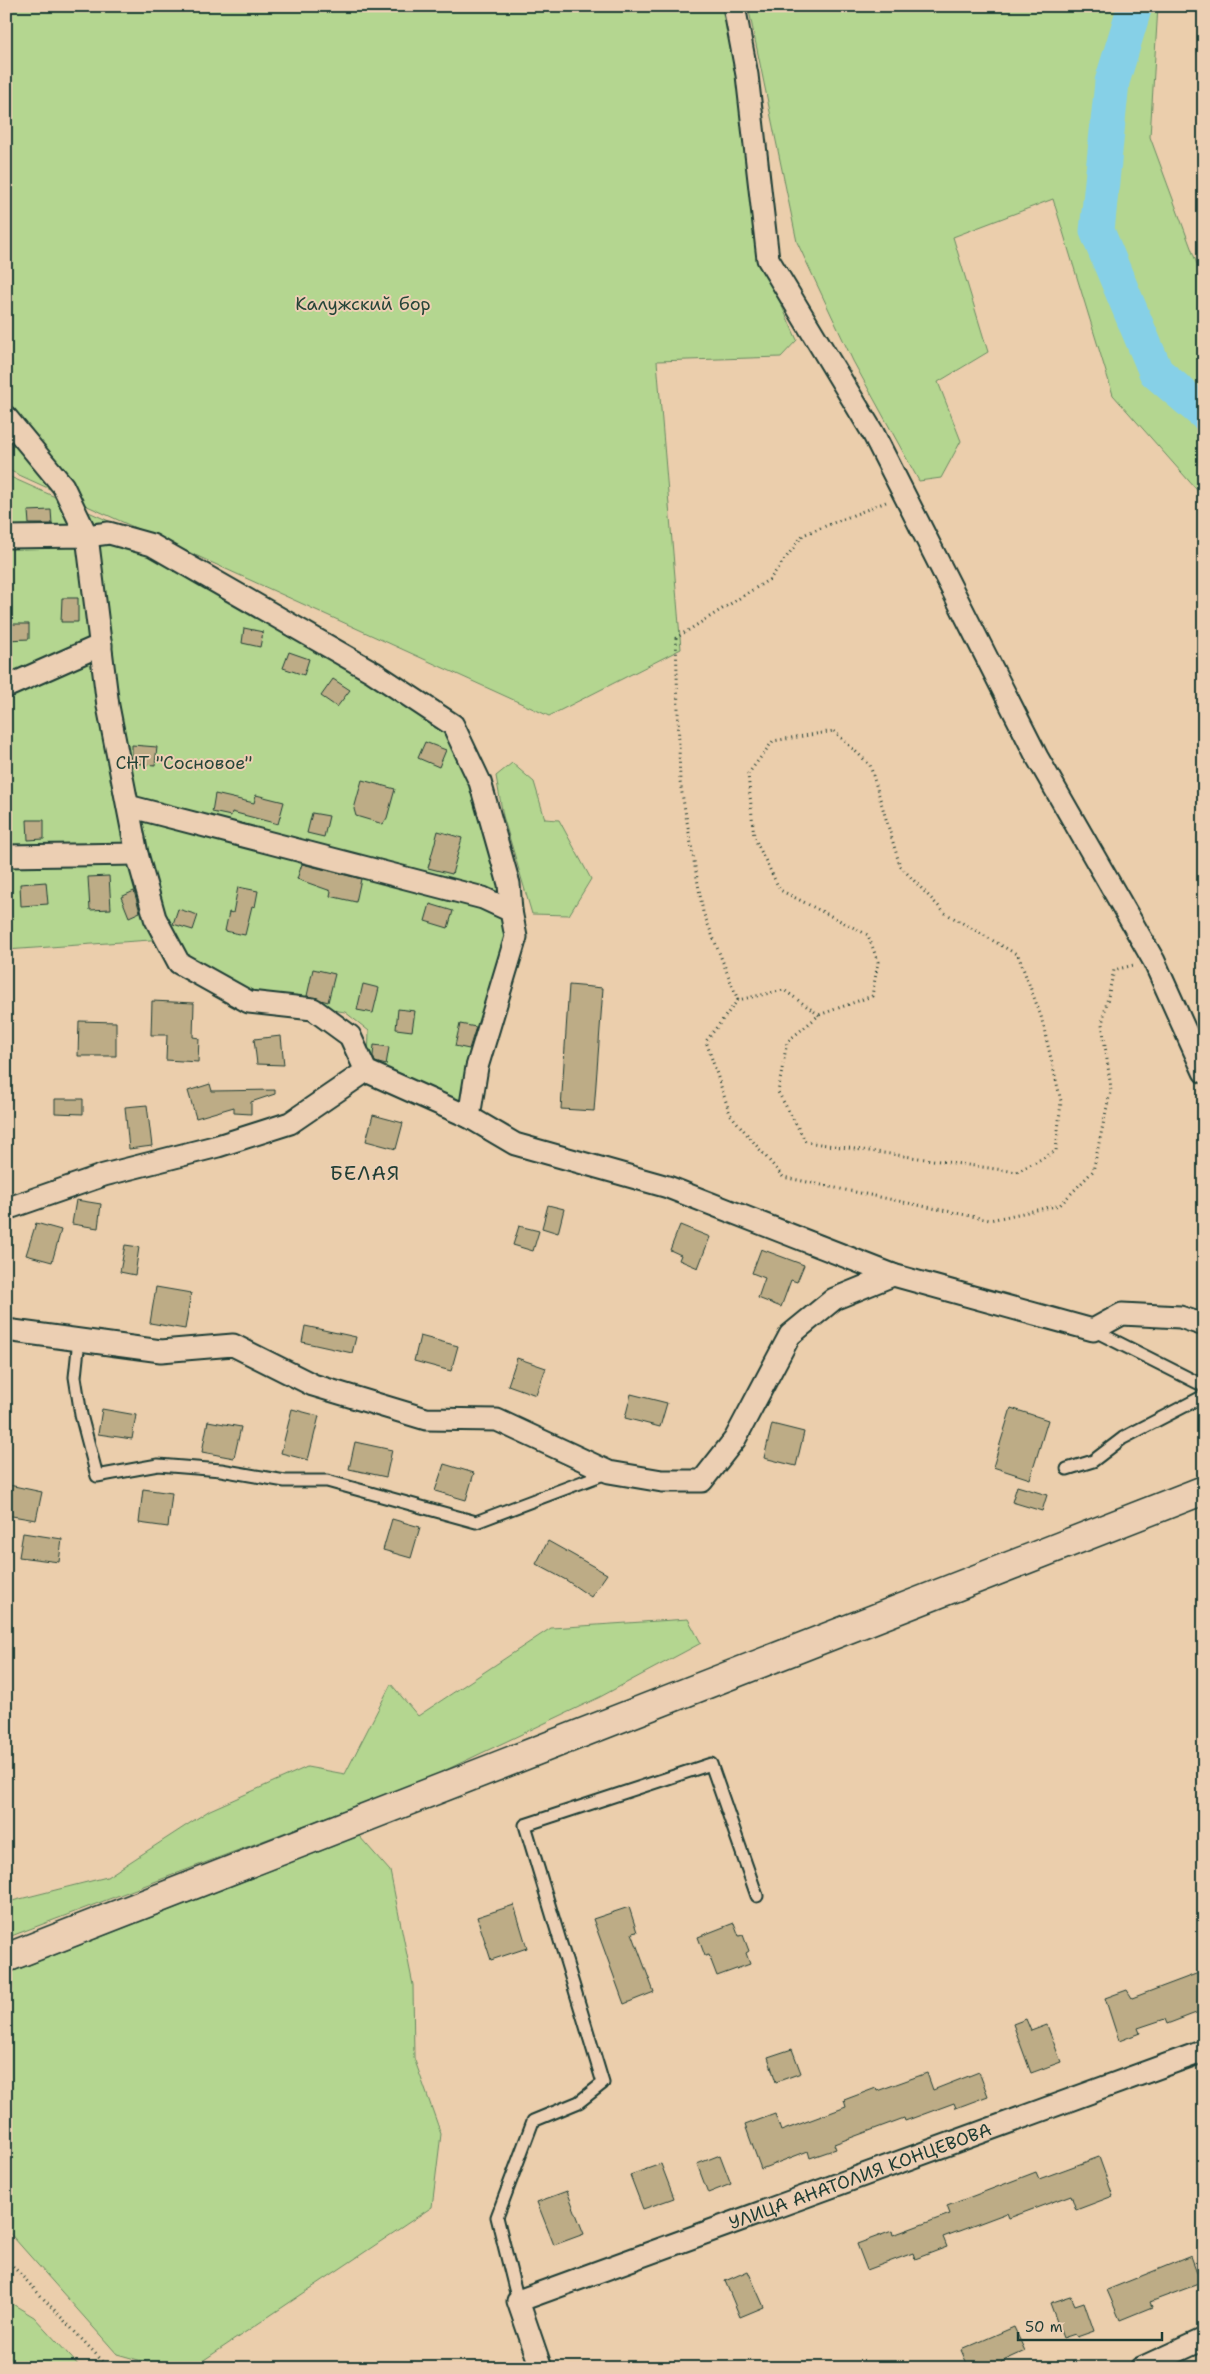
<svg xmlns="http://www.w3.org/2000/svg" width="1210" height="2374" font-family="'Shantell Sans',sans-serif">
<rect width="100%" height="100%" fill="#ebceac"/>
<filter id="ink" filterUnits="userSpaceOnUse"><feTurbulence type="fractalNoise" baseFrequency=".02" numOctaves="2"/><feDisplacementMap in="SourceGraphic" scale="10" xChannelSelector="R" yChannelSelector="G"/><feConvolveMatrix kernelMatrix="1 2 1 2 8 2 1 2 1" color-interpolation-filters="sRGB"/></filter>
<g filter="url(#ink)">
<g fill="#b4d690" stroke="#6a8a62">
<polygon points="6,6 724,6 751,169 758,253 797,340 781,357 657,361 681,649 549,716 6,469"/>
<polygon points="748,6 1158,6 1150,137 1204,283 1204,498 1113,395 1053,199 953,237 988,352 938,382 961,441 941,478 919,481 853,361 797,242"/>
<polygon points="6,475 120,526 468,738 520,906 463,1104 368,1063 369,1031 345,1012 253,998 165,939 6,950"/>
<polygon points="512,763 534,782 545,819 559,820 591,879 569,915 532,914 503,816 496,776"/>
<polygon points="688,1619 701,1643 600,1697 429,1778 6,1938 6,1903 8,1902 107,1877 210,1810 307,1767 345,1774 391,1684 418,1716 551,1628"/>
<polygon points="359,1836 390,1871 413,1985 414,2058 441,2134 432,2207 192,2368 167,2368 117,2354 6,2229 6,1974"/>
<polygon points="6,2300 34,2317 81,2368 6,2368"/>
</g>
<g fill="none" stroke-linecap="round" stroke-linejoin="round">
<polyline stroke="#86d0e7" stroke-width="35" points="1135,6 1112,82 1097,231 1156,372 1204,413"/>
</g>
<g fill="#bdac86" stroke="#1f3d34">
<polygon points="51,510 52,524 29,524 28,511"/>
<polygon points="62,598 78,598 78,622 61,622"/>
<polygon points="6,624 29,624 29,639 6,640"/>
<polygon points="244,628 263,632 260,647 242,643"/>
<polygon points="289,652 309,659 304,675 283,668"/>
<polygon points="333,679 350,690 337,707 321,696"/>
<polygon points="425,742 446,750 439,767 418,758"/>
<polygon points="132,745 157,747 155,765 132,763"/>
<polygon points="362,780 395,789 387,818 383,824 356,816 354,809"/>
<polygon points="215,794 254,803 256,795 284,802 278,824 232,812 231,816 212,812"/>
<polygon points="312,813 329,816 324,837 307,833"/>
<polygon points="27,820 44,820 44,839 28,840"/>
<polygon points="438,831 462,838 452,874 428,868"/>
<polygon points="302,864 361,879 356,902 330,896 331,891 297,879"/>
<polygon points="109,876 111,909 90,910 88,877"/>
<polygon points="46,882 48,904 21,906 20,884"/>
<polygon points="238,887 258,891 255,907 252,906 245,935 225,931 229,912 233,913"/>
<polygon points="134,891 140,912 129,917 121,897"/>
<polygon points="430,904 453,911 448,928 425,921"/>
<polygon points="178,909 198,915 193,930 173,924"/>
<polygon points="313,969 335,974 328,1002 307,996"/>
<polygon points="363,984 379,988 373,1013 357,1010"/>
<polygon points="569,985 603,988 594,1111 561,1109"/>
<polygon points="152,1001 194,1003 193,1037 199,1038 198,1062 166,1060 167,1035 151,1035"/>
<polygon points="398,1009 415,1011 412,1031 396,1029"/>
<polygon points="79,1021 116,1022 116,1056 78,1056"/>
<polygon points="460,1024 476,1027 469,1049 455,1046"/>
<polygon points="281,1036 284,1065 257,1064 254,1039"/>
<polygon points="374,1045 389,1047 386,1065 375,1062 373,1056"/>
<polygon points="210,1084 212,1091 275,1090 275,1094 251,1102 251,1114 234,1113 234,1107 196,1118 188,1091"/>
<polygon points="55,1099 83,1099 83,1114 55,1113"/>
<polygon points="147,1105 152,1146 129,1149 125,1107"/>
<polygon points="373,1115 403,1123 396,1149 366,1141"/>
<polygon points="76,1200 101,1204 98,1228 72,1224"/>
<polygon points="548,1205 564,1209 558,1233 542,1228"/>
<polygon points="36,1223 61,1230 52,1262 26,1255"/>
<polygon points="680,1225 710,1237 698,1268 679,1260 681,1255 670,1250"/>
<polygon points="519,1226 539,1231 533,1251 513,1245"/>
<polygon points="125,1245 139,1247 135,1275 120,1272"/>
<polygon points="761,1249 804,1265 797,1282 791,1280 781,1307 758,1298 765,1278 752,1273"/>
<polygon points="156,1287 191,1293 185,1329 150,1323"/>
<polygon points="305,1326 356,1337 352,1353 302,1342"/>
<polygon points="420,1336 458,1346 451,1371 414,1361"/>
<polygon points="517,1358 546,1368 536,1395 508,1385"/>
<polygon points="631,1394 667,1403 660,1427 625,1418"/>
<polygon points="1011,1408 1048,1420 1030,1479 993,1467"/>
<polygon points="102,1409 136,1415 132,1439 98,1434"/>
<polygon points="292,1409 319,1416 308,1460 281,1453"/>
<polygon points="208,1421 241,1427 234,1458 202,1452"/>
<polygon points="772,1424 804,1432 796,1466 764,1458"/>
<polygon points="355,1442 392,1450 386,1477 349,1469"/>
<polygon points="444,1464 474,1473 466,1500 435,1491"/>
<polygon points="9,1485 42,1492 36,1520 6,1515"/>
<polygon points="1017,1486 1047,1495 1042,1511 1012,1502"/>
<polygon points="143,1489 172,1493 168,1527 139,1523"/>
<polygon points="392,1519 420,1527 411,1558 383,1550"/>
<polygon points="23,1533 62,1539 59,1562 19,1557"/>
<polygon points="548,1541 607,1574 591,1597 566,1580 536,1564"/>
<polygon points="514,1905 527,1948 491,1960 477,1917"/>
<polygon points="629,1907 637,1932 632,1933 654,1992 624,2004 593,1919"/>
<polygon points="734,1923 739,1936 743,1935 749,1951 746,1953 750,1964 717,1976 709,1955 705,1956 698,1937"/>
<polygon points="1204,1971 1204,2010 1167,2024 1165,2019 1138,2028 1140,2033 1119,2041 1105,1998 1127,1990 1132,1998"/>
<polygon points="1026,2019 1031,2031 1047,2025 1061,2062 1031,2073 1013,2024"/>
<polygon points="792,2049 801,2073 776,2082 768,2057"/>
<polygon points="979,2072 988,2096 956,2108 954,2103 905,2121 904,2118 834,2144 836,2149 810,2158 808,2151 761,2169 745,2125 775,2114 781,2131 846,2107 844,2100 876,2088 877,2091 927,2073 933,2090"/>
<polygon points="720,2155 731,2184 708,2193 697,2164"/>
<polygon points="1099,2157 1113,2196 1076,2210 1071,2195 1009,2218 1007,2213 943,2237 947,2247 915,2259 913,2253 867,2270 857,2244 892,2231 893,2235 950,2214 947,2206 1036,2172 1039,2179"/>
<polygon points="661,2164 674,2198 643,2209 630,2175"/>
<polygon points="567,2191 584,2234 554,2245 537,2202"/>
<polygon points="1191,2256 1201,2283 1150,2302 1152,2307 1120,2320 1107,2290"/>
<polygon points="748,2271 764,2307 740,2317 725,2281"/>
<polygon points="1071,2296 1075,2305 1084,2302 1094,2331 1077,2337 1075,2334 1063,2338 1050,2303"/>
<polygon points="1014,2327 1025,2351 1001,2362 1004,2368 982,2368 979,2361 968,2366 961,2350"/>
</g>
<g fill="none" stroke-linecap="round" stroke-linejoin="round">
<defs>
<g id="service">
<polyline points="1093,1330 1204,1386"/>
<polyline points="79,1339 75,1377 81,1415 97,1476 158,1465 221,1470 285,1481 327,1481 476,1522 609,1472"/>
<polyline points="1067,1469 1093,1461 1123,1438 1204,1396"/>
<polyline points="518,2301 497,2217 533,2121 579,2102 603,2083 525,1825 711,1764 757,1896"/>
</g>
<g id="minor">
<polyline points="734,6 747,75 768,259 873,433 1037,757 1154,961 1204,1072"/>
<polyline points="6,417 63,486 87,536 109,533 152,545 373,672 453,725 480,782 509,884 511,911"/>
<polyline points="6,537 87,536 108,706 137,854 155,918 179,963 249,1002 313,1009 350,1036 366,1071 469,1117 515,1144 668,1187 893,1275 1093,1330 1122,1314 1180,1317 1204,1325"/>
<polyline points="6,687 101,645"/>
<polyline points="128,806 483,898 511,911 516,937 477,1067 469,1117"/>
<polyline points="6,856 137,854"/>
<polyline points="6,1209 104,1175 218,1146 290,1123 366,1071"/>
<polyline points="6,1330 161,1351 233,1345 313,1385 426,1419 497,1420 609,1472 662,1481 702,1481 735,1439 790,1335 834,1299 893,1275"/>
<path id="s1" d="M541,2368L518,2301L1204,2051"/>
<polyline points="1141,2368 1204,2339"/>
</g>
<polyline id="secondary" points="6,1958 1204,1490"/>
</defs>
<use href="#service" stroke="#1f3d34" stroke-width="15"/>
<use href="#minor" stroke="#1f3d34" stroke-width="25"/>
<use href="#secondary" stroke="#1f3d34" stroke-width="31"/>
<g stroke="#1f3d34" stroke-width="3" stroke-dasharray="1 4" stroke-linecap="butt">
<polygon points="834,731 870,765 900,866 945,913 1018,955 1041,1016 1061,1101 1056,1151 1017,1172 806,1142 778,1092 787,1042 819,1015 872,996 878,962 868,935 780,890 754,837 748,774 773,741"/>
<polyline points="738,1000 703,912 680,782 676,638 770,579 803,535 886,502"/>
<polyline points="819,1015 784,990 738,1000 706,1041 730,1114 783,1177 990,1220 1060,1205 1093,1171 1111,1088 1102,1024 1114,970 1134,965"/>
<polyline points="1204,1458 1201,1459 1204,1465"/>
<polyline points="6,2259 109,2368"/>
</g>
<use href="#service" stroke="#eccfb3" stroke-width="11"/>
<use href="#minor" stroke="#eccfb3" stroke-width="21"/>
<use href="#secondary" stroke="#eccfb3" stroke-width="28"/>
</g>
</g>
<g text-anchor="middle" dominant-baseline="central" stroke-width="4" stroke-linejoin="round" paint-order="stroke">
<g font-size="18" fill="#264539" stroke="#eccfb3">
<text x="363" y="304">Калужский бор</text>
<text x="184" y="763">СНТ "Сосновое"</text>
</g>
<g font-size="18" fill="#1f3d34" stroke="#eccfb3">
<text stroke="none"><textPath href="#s1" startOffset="435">УЛИЦА АНАТОЛИЯ КОНЦЕВОВА</textPath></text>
</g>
<g font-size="20" letter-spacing="1" fill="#1f3d34" stroke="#eccfb3">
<text x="365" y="1173">БЕЛАЯ</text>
</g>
</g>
<rect width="1210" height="2374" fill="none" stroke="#eccfb3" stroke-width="25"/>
<rect x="12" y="12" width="1185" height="2349" fill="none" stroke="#1f3d34" stroke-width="2" filter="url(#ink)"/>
<path d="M1018 2332v8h144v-8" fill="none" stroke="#1f3d34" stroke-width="2.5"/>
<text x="1025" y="2332" font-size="15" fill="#1f3d34" stroke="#eccfb3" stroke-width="4" paint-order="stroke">50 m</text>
</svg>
